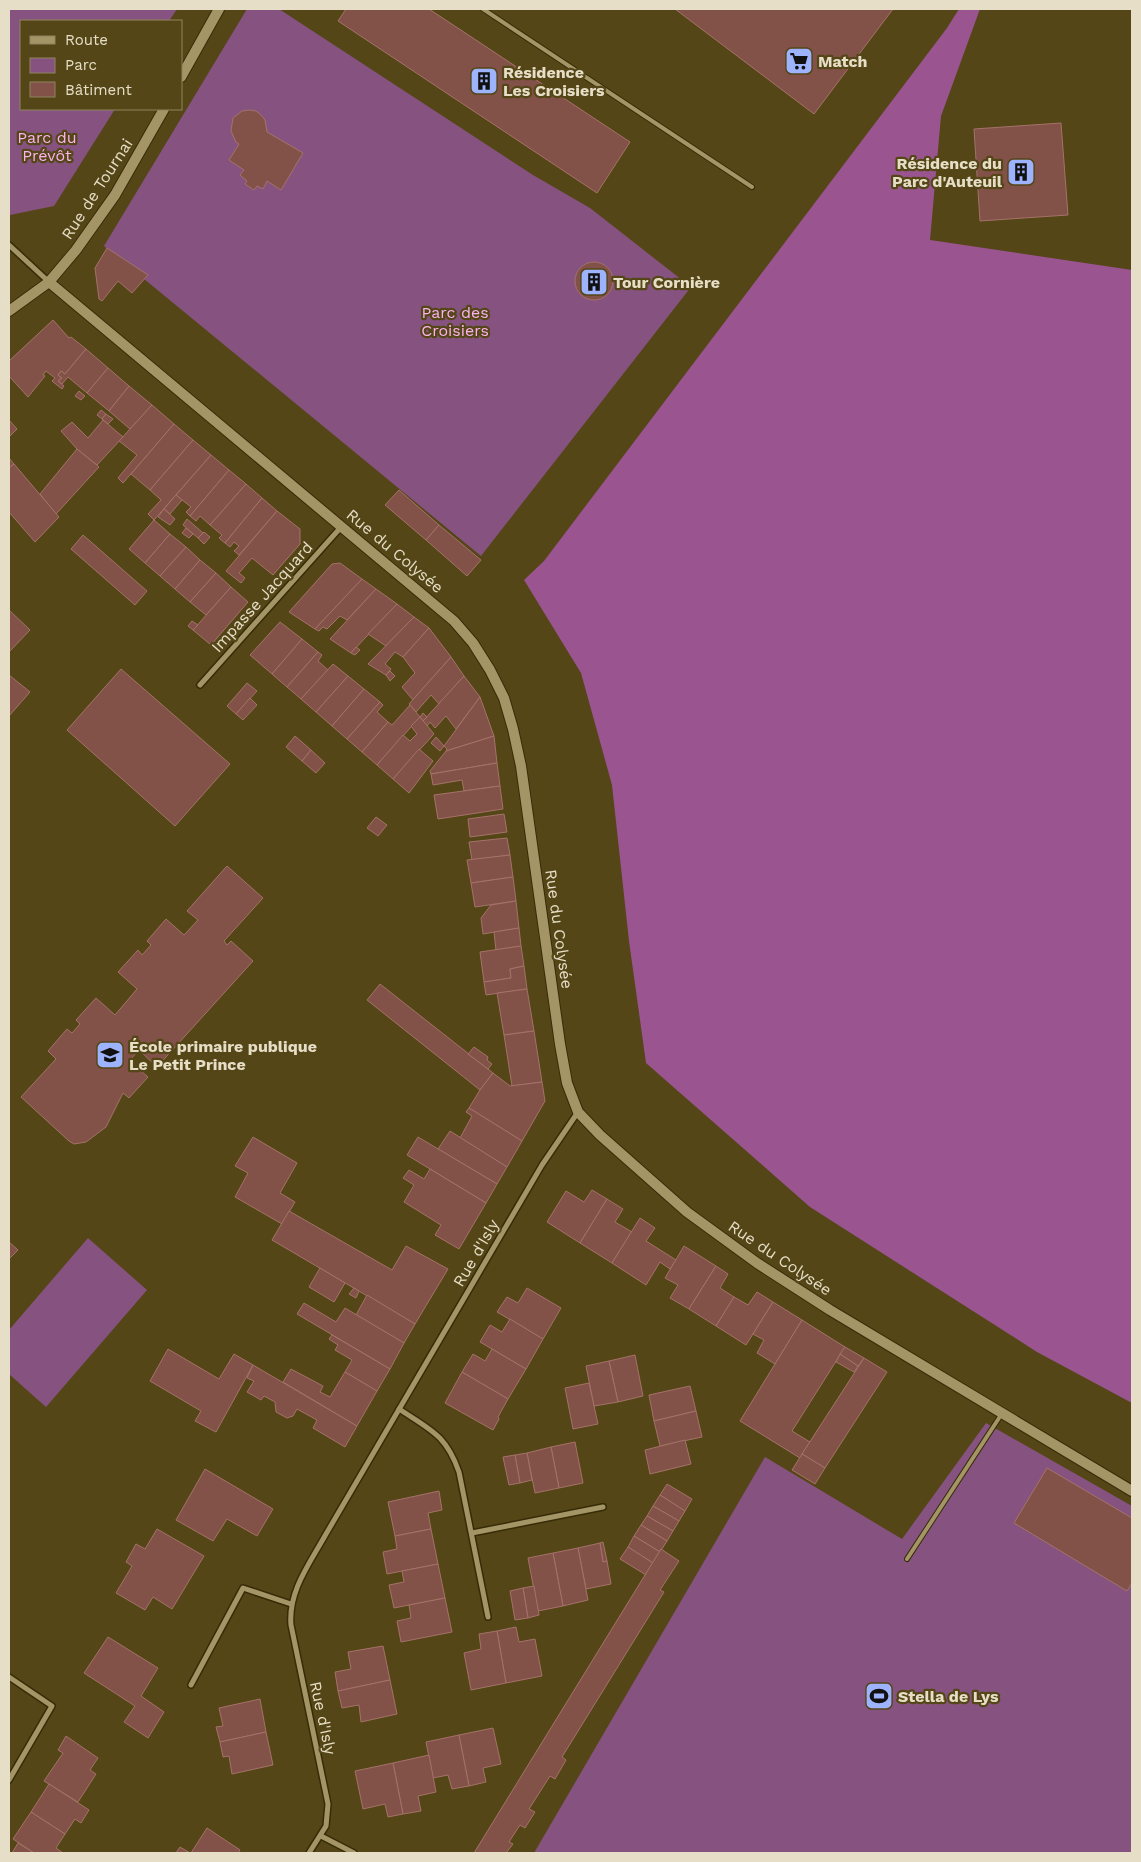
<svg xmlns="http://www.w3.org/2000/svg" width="1141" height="1862" font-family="'Work Sans',sans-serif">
<rect width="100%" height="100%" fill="#544617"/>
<g fill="#865380">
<polygon points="9,9 177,9 169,21 21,21 21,109 115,109 54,206 10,215"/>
<polygon points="247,9 279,9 533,175 590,208 691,287 481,556 104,246"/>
<polygon points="88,1238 147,1290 46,1407 9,1374 9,1330"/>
<polygon points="986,1423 1132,1506 1132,1853 534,1853 765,1457 902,1539"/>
</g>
<polygon fill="#9a5591" points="959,9 980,9 941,116 930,240 1132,270 1132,1403 1037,1352 810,1207 646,1063 629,941 612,785 581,673 524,580 544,561 947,28"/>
<g fill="#825249" stroke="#a47268">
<polygon points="346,9 429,9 630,142 597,193 338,21"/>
<polygon points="675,9 893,9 814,114"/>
<polygon points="249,110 256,111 261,115 265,120 267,132 303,153 281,190 267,181 263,189 257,186 254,190 245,184 247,181 240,175 244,170 229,160 239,144 236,142 231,131 233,118 242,111"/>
<polygon points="1061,123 1068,215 980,221 974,129"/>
<polygon points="107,248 148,275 132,293 118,281 102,301 99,299 95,268"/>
<circle cx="594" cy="281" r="19"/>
<polygon points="53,320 69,338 71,337 86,349 65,374 61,371 58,375 62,378 58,381 64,386 62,389 52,381 55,378 46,371 43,375 45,376 28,397 9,376 9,361"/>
<polygon points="86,349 108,368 87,393 68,377 62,384 58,381 62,378 58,375 61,371 65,374"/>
<polygon points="108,368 129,386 109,411 87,393"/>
<polygon points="129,386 152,405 130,429 109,411"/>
<polygon points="79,391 85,396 81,400 75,396"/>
<polygon points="152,405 174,424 123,483 118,478 137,455 119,441"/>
<polygon points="101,410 106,414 102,419 97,415"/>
<polygon points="106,414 113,419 108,424 102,419"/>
<polygon points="9,420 17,429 9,437"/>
<polygon points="103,420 123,437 97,465 77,449 61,431 72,422 88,438"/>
<polygon points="174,424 193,440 150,490 131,474"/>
<polygon points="193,440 211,455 154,520 148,514 161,500 150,490"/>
<polygon points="77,449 99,467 56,514 40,494"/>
<polygon points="211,455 229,470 190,516 186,512 191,507 176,495"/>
<polygon points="9,458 14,464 9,468"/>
<polygon points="14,464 59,517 35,542 9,512 9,468"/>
<polygon points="229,470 246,484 210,525 200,516 196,521 190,516"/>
<polygon points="246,484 262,498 225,543 219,538 222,535 210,525"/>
<polygon points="399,490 439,525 426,540 385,505"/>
<polygon points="176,495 182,500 170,514 164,509"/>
<polygon points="262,498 277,511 239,555 234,551 239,546 234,542 230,547 225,543"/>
<polygon points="164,509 175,519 170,525 158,517"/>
<polygon points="277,511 300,529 300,544 273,575 252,558 239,573 245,578 241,583 226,571"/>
<polygon points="187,519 203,533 198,538 183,525"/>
<polygon points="154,520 170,534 145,563 129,549"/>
<polygon points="439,525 481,560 467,576 426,540"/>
<polygon points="186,528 193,534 189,538 182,533"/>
<polygon points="204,532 210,537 204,544 198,538"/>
<polygon points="170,534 186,547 160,576 145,563"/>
<polygon points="83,535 147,591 135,605 71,549"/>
<polygon points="186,547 200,560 175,589 160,576"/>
<polygon points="200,560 216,573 190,602 175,589"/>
<polygon points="340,563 362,579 315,629 289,612 332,564"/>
<polygon points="216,573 231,587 206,615 190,602"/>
<polygon points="362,579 376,589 347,620 340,616 327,629 323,627 319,631 315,629"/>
<polygon points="231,587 248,602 211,645 193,630"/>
<polygon points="376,589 397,604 351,653 330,639"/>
<polygon points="397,604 414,617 386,646 368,634"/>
<polygon points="9,610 30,630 9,652"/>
<polygon points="414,617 429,628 403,657 395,652 385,664 391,669 386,675 368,664"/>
<polygon points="192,621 198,625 193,630 188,626"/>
<polygon points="280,622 302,639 272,674 250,655"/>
<polygon points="429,628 451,657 413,700 402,687 415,673 403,657"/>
<polygon points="302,639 318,652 287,687 272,674"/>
<polygon points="356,647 360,650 355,655 351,653"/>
<polygon points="318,652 322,655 318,661 328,670 301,699 287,687"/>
<polygon points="451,657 464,676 439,704 431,695 416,712 409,704"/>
<polygon points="333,664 348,676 316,712 301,699"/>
<polygon points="121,669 230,764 175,826 67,730"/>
<polygon points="390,671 395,676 390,681 386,675"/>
<polygon points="9,675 30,692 9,716"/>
<polygon points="348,676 364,689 332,726 316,712"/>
<polygon points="464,676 480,697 456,729 446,716 435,728 430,722 427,726 423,721"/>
<polygon points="247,683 257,691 236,714 227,706"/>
<polygon points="364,689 380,702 347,739 332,726"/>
<polygon points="480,697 494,736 446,751 447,749 444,746"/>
<polygon points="250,698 257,705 243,720 236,714"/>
<polygon points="380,702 383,705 377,712 388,722 362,752 347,739"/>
<polygon points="410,705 420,717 377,765 362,752 388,722 392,725"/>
<polygon points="423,713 427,717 423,721 420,717"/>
<polygon points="420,717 434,734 393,779 377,765 403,735 410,741 417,734 411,726"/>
<polygon points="295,736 311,750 302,761 286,747"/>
<polygon points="494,736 497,763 431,774 430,771 446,751"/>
<polygon points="436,737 444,746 440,751 431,743"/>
<polygon points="419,749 433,761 409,793 393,779"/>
<polygon points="311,750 325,763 316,773 302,761"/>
<polygon points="497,763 500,786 464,791 462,780 433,785 431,774"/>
<polygon points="500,786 503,809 438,819 434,795"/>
<polygon points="504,814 507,832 470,837 468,819"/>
<polygon points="376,817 387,825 378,836 367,828"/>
<polygon points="507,838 510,855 472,860 469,842"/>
<polygon points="510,855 513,877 471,883 467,860"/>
<polygon points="227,866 263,898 224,941 227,945 231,941 253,961 157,1067 139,1050 129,1061 148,1077 129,1098 123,1093 106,1127 86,1142 74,1144 69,1141 21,1097 56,1059 48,1051 67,1029 72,1033 80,1024 76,1020 96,998 115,1015 137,989 118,972 138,950 142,955 151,945 147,941 166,919 184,935 198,920 187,911"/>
<polygon points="513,877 516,901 475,907 471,883"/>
<polygon points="516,901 519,928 483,934 481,918 491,905"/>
<polygon points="519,928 521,946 496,950 494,932"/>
<polygon points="521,946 524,966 510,969 511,978 484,982 480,952"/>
<polygon points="524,966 527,989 486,995 484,982 511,978 510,969"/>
<polygon points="380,984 493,1073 480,1090 367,1000"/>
<polygon points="527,989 534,1031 504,1035 497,993"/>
<polygon points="534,1031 542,1082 512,1086 504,1035"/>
<polygon points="474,1047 488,1057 487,1060 492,1064 488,1069 468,1054"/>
<polygon points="493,1073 510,1086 542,1082 545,1101 522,1141 469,1108 480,1090"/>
<polygon points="469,1108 522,1141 507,1167 460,1138 472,1116 466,1112"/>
<polygon points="450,1131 507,1167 497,1184 438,1149"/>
<polygon points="253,1137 297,1163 280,1193 295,1202 282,1224 235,1197 248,1173 235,1166"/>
<polygon points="418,1137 497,1184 486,1203 407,1155"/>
<polygon points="430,1169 486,1203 459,1249 435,1235 441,1225 404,1202 414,1185 403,1178 409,1170 424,1179"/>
<polygon points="592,1190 607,1199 580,1243 547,1222 566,1191 584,1202"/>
<polygon points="607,1199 623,1209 615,1222 632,1232 612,1263 580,1243"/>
<polygon points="289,1211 392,1270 406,1246 448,1269 415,1324 272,1240"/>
<polygon points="640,1218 655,1228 646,1241 676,1260 670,1269 660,1262 646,1285 612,1263"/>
<polygon points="9,1242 18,1250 9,1259"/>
<polygon points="684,1246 716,1266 689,1309 670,1298 678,1285 665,1278"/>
<polygon points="716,1266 728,1274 720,1288 734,1297 716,1326 689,1309"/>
<polygon points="320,1268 345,1283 334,1302 309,1287"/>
<polygon points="354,1288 359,1291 356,1298 349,1294"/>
<polygon points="527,1288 561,1308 543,1339 497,1312 507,1297 518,1303"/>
<polygon points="757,1292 773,1302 746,1345 716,1326 734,1297 748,1305"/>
<polygon points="367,1295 415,1324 404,1343 356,1315"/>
<polygon points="773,1302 802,1320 775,1364 757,1353 764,1340 753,1334"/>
<polygon points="304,1303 336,1322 345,1308 404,1343 390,1369 297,1314"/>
<polygon points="510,1319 543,1339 526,1369 480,1342 490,1325 502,1332"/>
<polygon points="802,1320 845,1347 792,1431 810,1442 800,1458 740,1421"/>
<polygon points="332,1335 390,1369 377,1391 345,1372 352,1360 335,1350 338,1345 329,1339"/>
<polygon points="845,1347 864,1358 858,1366 840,1354"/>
<polygon points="168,1349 219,1379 234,1354 253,1365 216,1432 195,1421 201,1411 150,1381"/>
<polygon points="492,1349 526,1369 508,1399 462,1372 473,1354 485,1361"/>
<polygon points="840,1354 858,1366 854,1372 836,1362"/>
<polygon points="635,1355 643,1396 618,1402 609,1361"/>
<polygon points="864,1358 887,1372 825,1468 802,1454"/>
<polygon points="609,1361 618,1402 594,1406 586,1366"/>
<polygon points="253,1365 357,1426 345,1447 313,1428 317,1420 297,1409 293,1416 287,1418 276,1412 275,1402 264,1396 261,1400 247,1392 254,1381 247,1378"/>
<polygon points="291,1369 323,1386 320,1392 330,1397 345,1372 377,1391 357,1426 283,1382"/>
<polygon points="462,1372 508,1399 498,1417 499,1419 493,1430 445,1403"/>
<polygon points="589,1383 598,1424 573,1429 565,1388"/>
<polygon points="690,1386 696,1411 654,1421 649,1395"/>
<polygon points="696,1411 702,1437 660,1446 654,1421"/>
<polygon points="685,1440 691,1464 650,1474 645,1450"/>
<polygon points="575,1442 583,1483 559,1488 551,1447"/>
<polygon points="551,1447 559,1488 535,1493 527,1453"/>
<polygon points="527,1453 532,1480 520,1483 515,1455"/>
<polygon points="802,1454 825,1468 815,1484 792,1470"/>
<polygon points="515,1455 520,1483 509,1485 503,1457"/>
<polygon points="1047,1468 1132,1518 1132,1583 1127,1591 1014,1523"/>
<polygon points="205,1469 273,1509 257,1536 227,1519 213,1541 176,1520"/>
<polygon points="667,1484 692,1499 685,1511 660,1495"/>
<polygon points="439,1491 442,1510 428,1513 431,1529 395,1536 388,1502"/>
<polygon points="660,1495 685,1511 679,1521 653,1506"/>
<polygon points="653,1506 679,1521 673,1531 647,1516"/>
<polygon points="647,1516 673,1531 667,1541 641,1525"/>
<polygon points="641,1525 667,1541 660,1552 634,1536"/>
<polygon points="157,1529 204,1556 172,1609 153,1597 145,1610 116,1593 132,1566 126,1562 136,1544 145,1549"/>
<polygon points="431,1529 438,1564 387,1574 383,1552 397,1549 395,1536"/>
<polygon points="634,1536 660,1552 653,1563 628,1547"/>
<polygon points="603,1542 607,1561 603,1562 600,1543"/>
<polygon points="600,1543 603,1562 607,1561 611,1584 586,1589 578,1548"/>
<polygon points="628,1547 653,1563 646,1575 620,1559"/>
<polygon points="578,1548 588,1600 563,1606 553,1553"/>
<polygon points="661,1549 679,1561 660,1590 664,1592 562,1757 566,1760 555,1779 550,1776 529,1809 535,1812 525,1828 520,1825 509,1842 513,1844 506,1853 474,1853"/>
<polygon points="553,1553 563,1606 538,1611 528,1558"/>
<polygon points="438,1564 445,1598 394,1608 389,1585 404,1582 402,1571"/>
<polygon points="534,1586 539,1615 528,1618 523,1588"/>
<polygon points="523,1588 528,1618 515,1620 510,1591"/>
<polygon points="445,1598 452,1632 401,1642 397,1621 411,1618 409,1605"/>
<polygon points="516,1627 519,1642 535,1639 542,1676 506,1683 497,1631"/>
<polygon points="497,1631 506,1683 471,1690 464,1653 481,1649 479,1634"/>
<polygon points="108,1637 158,1668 141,1696 164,1712 148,1738 124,1722 135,1706 84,1673"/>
<polygon points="383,1646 390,1680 338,1691 335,1672 351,1669 348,1652"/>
<polygon points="390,1680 397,1714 361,1722 359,1705 342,1708 338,1691"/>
<polygon points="260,1699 266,1732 220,1742 216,1727 223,1726 219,1708"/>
<polygon points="493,1728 501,1764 483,1768 486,1782 469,1786 459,1735"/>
<polygon points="266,1732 273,1765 232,1774 229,1756 223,1757 220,1742"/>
<polygon points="459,1735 469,1786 452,1789 448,1775 433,1778 426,1742"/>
<polygon points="66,1736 98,1758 90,1770 96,1774 78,1802 44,1781 63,1753 58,1750"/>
<polygon points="429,1755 436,1792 418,1796 421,1811 403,1814 393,1763"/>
<polygon points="393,1763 403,1814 388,1817 385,1804 363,1809 355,1771"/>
<polygon points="49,1784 89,1810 81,1823 75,1819 65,1834 31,1812"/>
<polygon points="31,1812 65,1834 56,1848 63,1853 34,1853 13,1839"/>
<polygon points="207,1828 240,1850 238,1853 191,1853"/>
<polygon points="18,1843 34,1853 12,1853"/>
<polygon points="180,1847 190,1853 176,1853"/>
</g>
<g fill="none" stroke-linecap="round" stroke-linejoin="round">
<defs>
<g id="lane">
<polyline points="483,9 752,187"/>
<polyline points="907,1559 1001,1415"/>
</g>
<g id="street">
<polyline points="9,245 49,282"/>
<polyline points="200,685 342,526"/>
<path d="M399,1409C431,1430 446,1435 459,1472L488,1617"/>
<polyline points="472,1533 603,1507"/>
<polyline points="9,1677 52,1706 9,1780"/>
<polyline points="191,1685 243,1588 291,1604"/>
<polyline points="321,1836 354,1853"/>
<path d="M309,1853L326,1826L328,1804L291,1625C288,1591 310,1563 326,1534L542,1165L578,1112"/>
</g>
<g id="secondary">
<polyline points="181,77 219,9"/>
<polyline points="49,282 454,621 473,643 490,670 504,698 513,729 521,766 560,1044 567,1083 578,1112 600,1135 687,1212 757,1263 830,1310 1132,1491"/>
<polyline points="9,311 49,282 76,250 115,195 164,109"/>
</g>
</defs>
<use href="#lane" stroke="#372c08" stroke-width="6"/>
<use href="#street" stroke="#372c08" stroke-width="8"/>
<use href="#secondary" stroke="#372c08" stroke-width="12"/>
<use href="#lane" stroke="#a49566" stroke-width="4"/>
<use href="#street" stroke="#a49566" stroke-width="5"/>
<use href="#secondary" stroke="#a49566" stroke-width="10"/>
</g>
<defs>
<symbol id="supermarket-square" viewBox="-11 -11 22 22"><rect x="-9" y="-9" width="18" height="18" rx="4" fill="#9eb3fd" stroke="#544617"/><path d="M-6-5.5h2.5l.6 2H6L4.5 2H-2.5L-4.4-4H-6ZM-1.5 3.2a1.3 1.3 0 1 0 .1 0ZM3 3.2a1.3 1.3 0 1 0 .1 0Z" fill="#111"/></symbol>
<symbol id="building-square" viewBox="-11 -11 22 22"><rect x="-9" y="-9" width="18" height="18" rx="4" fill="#9eb3fd" stroke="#544617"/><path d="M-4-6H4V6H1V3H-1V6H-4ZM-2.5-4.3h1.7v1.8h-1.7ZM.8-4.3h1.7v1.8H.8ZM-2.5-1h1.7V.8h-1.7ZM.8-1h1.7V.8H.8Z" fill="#111"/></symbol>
<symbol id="school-square" viewBox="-11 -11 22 22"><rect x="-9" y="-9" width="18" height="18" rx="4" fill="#9eb3fd" stroke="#544617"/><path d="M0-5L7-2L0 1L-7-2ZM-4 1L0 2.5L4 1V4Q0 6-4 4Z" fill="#111"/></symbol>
<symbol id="stadium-square" viewBox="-11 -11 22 22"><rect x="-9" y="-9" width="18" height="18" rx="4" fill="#9eb3fd" stroke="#544617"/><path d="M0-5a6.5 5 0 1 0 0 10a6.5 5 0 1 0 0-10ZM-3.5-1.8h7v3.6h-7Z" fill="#111"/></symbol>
</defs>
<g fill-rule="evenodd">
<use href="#supermarket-square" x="783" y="45" width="32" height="32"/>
<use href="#building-square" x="468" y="65" width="32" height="32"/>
<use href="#building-square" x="1005" y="156" width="32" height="32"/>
<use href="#building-square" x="578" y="266" width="32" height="32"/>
<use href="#school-square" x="94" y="1039" width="32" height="32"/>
<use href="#stadium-square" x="863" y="1680" width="32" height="32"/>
</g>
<g text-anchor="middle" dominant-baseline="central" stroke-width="4.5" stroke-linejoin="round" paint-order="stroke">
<g font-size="16" font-weight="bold" fill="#e6dec6" stroke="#544617" text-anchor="start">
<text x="818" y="61">Match</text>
<text x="503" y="72">Résidence<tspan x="503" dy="18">Les Croisiers</tspan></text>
<text x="1002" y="163" text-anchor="end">Résidence du<tspan x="1002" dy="18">Parc d'Auteuil</tspan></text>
<text x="613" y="282">Tour Cornière</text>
<text x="129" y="1046">École primaire publique<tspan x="129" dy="18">Le Petit Prince</tspan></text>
<text x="898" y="1696">Stella de Lys</text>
</g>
<g font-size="16" fill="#fcb1f1" stroke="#544617">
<text x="47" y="137">Parc du<tspan x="47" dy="18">Prévôt</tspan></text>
<text x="455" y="312">Parc des<tspan x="455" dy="18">Croisiers</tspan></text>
</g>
<g font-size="16" fill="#e6dec6" stroke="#544617">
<text transform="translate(97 189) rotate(-57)">Rue de Tournai</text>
<text transform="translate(395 551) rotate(40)">Rue du Colysée</text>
<text transform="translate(262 597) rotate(-48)">Impasse Jacquard</text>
<text transform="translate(559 929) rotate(82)">Rue du Colysée</text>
<text transform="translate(476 1253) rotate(-60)">Rue d'Isly</text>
<text transform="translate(780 1258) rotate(34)">Rue du Colysée</text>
<text transform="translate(323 1718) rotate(78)">Rue d'Isly</text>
</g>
</g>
<rect width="1141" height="1862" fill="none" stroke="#e6dec6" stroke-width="20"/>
<rect x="20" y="20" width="162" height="90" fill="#544617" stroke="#8e835d"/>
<rect x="30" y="36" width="25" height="8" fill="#a49566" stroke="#8e835d"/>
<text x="65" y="45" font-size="15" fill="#e6dec6">Route</text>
<rect x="30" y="58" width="25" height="15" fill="#865380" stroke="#8e835d"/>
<text x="65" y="70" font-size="15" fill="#e6dec6">Parc</text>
<rect x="30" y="82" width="25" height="15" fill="#825249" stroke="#8e835d"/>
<text x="65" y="95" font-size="15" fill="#e6dec6">Bâtiment</text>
</svg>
